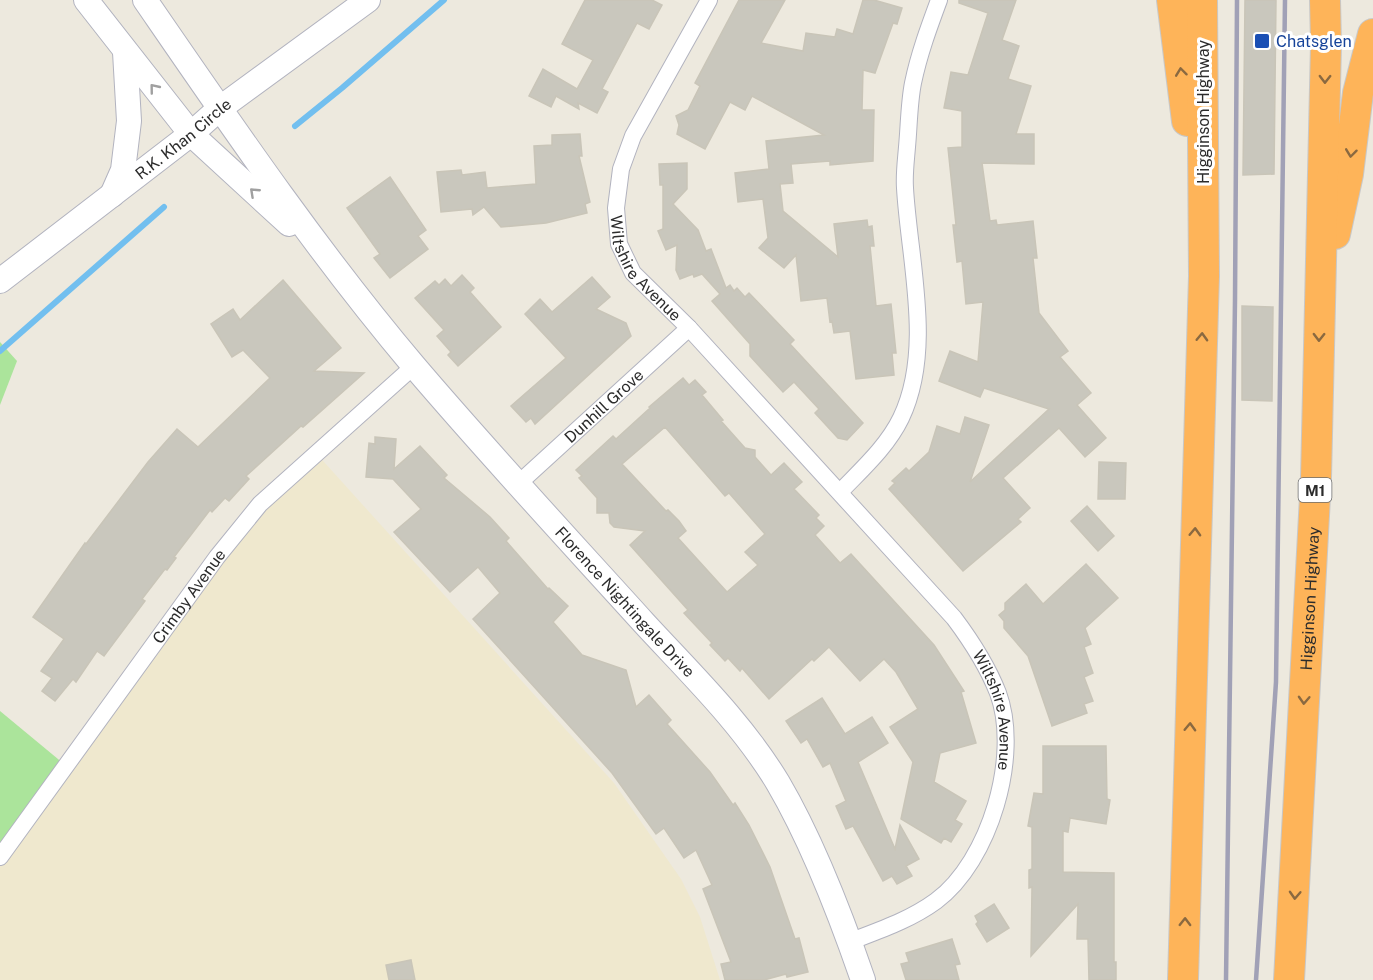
<svg xmlns="http://www.w3.org/2000/svg" width="1373" height="980" font-family="'Public Sans',sans-serif">
<rect width="100%" height="100%" fill="#ede9de"/>
<polygon fill="#efe8ce" points="315,452 614,783 681,879 700,917 720,980 0,980 0,853 216,555"/>
<g fill="#abe49b">
<polygon points="0,342 17,361 0,405"/>
<polygon points="0,711 64,764 0,853"/>
</g>
<g fill="none" stroke-linecap="round" stroke-linejoin="round">
<g stroke="#72bfef" stroke-width="6">
<polyline points="295,126 342,88 444,0"/>
<polyline points="0,351 164,207"/>
</g>
</g>
<g fill="#c9c7bd" stroke="#c9c5b8" stroke-width="1.5" fill-rule="evenodd">
<polygon points="585,0 652,0 662,5 649,29 637,23 602,89 608,92 597,113 578,103 579,109 556,96 551,107 529,96 543,69 577,89 593,60 562,44"/>
<polygon points="739,0 785,0 761,43 803,51 806,33 835,37 837,29 853,34 863,0 874,0 902,8 897,24 893,23 875,73 863,70 862,110 874,110 873,161 830,165 830,161 791,164 793,183 780,184 783,211 838,257 834,224 867,220 868,227 872,226 874,246 870,246 876,306 891,304 896,353 892,353 894,375 856,379 850,331 834,333 832,321 830,322 827,298 801,301 796,255 784,268 759,248 768,238 763,199 738,202 735,173 769,169 766,141 824,135 752,96 745,110 730,102 705,149 677,134 679,125 676,116 688,110 700,86 695,83"/>
<polygon points="959,0 1016,0 1002,40 1019,46 1008,79 1031,86 1016,134 1034,134 1034,164 982,163 990,221 996,220 997,225 1033,221 1037,258 1033,258 1039,313 1068,351 1060,357 1091,393 1077,405 1106,438 1085,457 1059,428 1003,478 1030,508 1018,519 1021,522 963,571 889,489 895,483 892,481 906,468 909,471 929,452 937,426 960,434 965,417 989,425 970,482 1049,409 984,388 980,397 939,381 950,351 978,362 983,302 966,304 962,261 957,262 953,225 956,225 948,148 962,147 962,111 944,108 951,72 968,75 988,13 959,3"/>
<polygon points="1245,0 1276,0 1274,174 1243,175"/>
<polygon points="580,134 582,156 579,156 590,202 585,204 587,213 546,223 501,227 484,207 473,215 472,209 441,212 437,172 461,170 462,175 485,172 487,188 536,184 534,146 552,145 552,135"/>
<polygon points="687,163 687,189 673,204 698,230 706,251 711,249 726,288 730,285 734,291 737,288 745,297 749,293 794,340 790,344 863,423 847,440 838,438 815,413 819,409 794,382 783,392 750,356 750,344 712,301 720,294 702,274 694,277 693,274 680,279 676,270 677,245 666,250 658,231 663,229 663,185 660,185 659,164"/>
<polygon points="390,177 426,230 418,236 428,249 390,278 374,258 380,254 347,208"/>
<polygon points="462,275 474,288 470,292 501,327 458,366 448,355 451,352 437,336 444,330 415,298 435,281 439,285 445,279 451,286"/>
<polygon points="592,277 610,297 596,309 626,323 631,336 535,424 531,418 526,422 511,406 566,358 525,314 540,299 552,312"/>
<polygon points="283,280 341,348 314,371 364,373 303,427 301,426 246,476 249,479 229,501 225,498 212,512 210,510 174,557 176,558 167,570 165,569 142,599 145,601 104,656 97,651 76,682 73,679 55,701 42,691 52,678 41,671 64,639 33,617 85,543 86,544 148,462 177,429 198,447 270,378 243,350 232,357 211,324 233,309 240,320"/>
<polygon points="1242,306 1273,307 1272,401 1242,400"/>
<path d="M683,378L689,385L695,380L706,392L702,395L723,420L721,421L745,448L755,450V457L771,475L784,463L802,482L794,489L819,515L816,518L824,526L815,535L840,563L851,554L872,577L934,645L964,691L961,692L976,743L940,753L934,782L966,801L955,820L962,824L951,842L944,838L941,843L901,819L913,762L890,727L918,709L896,672L884,659L860,681L829,647L814,661L812,659L769,699L742,668L740,671L728,658L725,661L710,645L712,643L684,613L688,610L630,545L645,531L614,527L610,523L609,513H597V498L579,478L582,476L576,470L613,436L616,439L650,408L649,407ZM665,427L725,496L729,493L765,534L745,552L758,565L727,592L678,538L686,531L679,521L668,510L666,511L622,464Z"/>
<polygon points="375,437 396,439 394,469 420,446 447,475 444,478 490,517 509,538 506,541 548,589 549,588 568,606 553,622 582,655 626,670 636,707 649,695 671,720 667,724 710,772 733,805 735,803 749,825 770,867 795,939 799,938 808,972 787,977 786,974 764,980 725,980 721,964 731,962 703,889 712,885 696,850 684,858 664,828 656,834 612,773 473,619 500,593 478,567 450,592 394,532 421,509 393,479 366,477 369,443 375,444"/>
<polygon points="1099,462 1126,463 1125,499 1098,499"/>
<polygon points="1087,506 1114,536 1098,551 1071,521"/>
<polygon points="1086,564 1118,598 1085,628 1091,644 1084,647 1093,673 1084,677 1093,701 1084,704 1087,713 1052,726 1028,656 1004,628 1004,621 999,615 1005,610 1005,603 1026,584 1043,604"/>
<polygon points="822,698 845,734 872,717 888,743 858,762 895,849 900,825 919,859 906,866 912,876 897,884 892,876 883,881 853,826 846,829 836,806 846,801 830,763 823,767 807,739 801,743 786,721"/>
<polygon points="1043,746 1106,746 1107,799 1110,800 1106,824 1070,818 1068,832 1063,831 1063,872 1114,873 1114,962 1116,962 1116,980 1089,980 1088,939 1077,939 1078,904 1031,956 1032,887 1029,888 1029,870 1032,869 1032,827 1028,826 1034,793 1043,794"/>
<polygon points="994,904 1009,928 987,942 976,924 978,922 975,916"/>
<polygon points="952,939 960,964 955,965 959,980 906,980 901,964 909,962 906,953"/>
<polygon points="411,960 415,980 389,980 386,965"/>
</g>
<g fill="none" stroke-linecap="round" stroke-linejoin="round">
<defs>
<g id="street">
<path id="s1" d="M709,0L633,136L621,169L616,208L619,244L633,273L689,328L954,618C972,642 987,665 998,693C1021,755 990,861 936,901C910,920 880,930 849,942"/>
<path id="s2" d="M518,484L689,328"/>
<path d="M840,492C861,470 887,447 901,418C934,349 909,260 905,188C904,174 906,160 907,147C909,126 909,103 913,83C919,54 929,27 939,0"/>
<path id="s3" d="M0,857L217,557L260,504L414,366"/>
</g>
<g id="secondary">
<polyline points="86,0 191,134 289,224"/>
<path id="s4" d="M145,0C231,125 316,250 414,366C488,453 567,538 644,623C690,673 742,723 778,783C812,841 841,916 863,980"/>
<polyline points="112,195 123,170 129,121 125,52"/>
<path id="s5" d="M0,281L191,134L219,109L368,0"/>
</g>
<g id="highway">
<polyline points="1172,0 1187,121"/>
<polyline points="1335,234 1348,174 1358,93 1373,34"/>
<polyline points="1183,980 1204,276 1202,0"/>
<path id="s6" d="M1289,980L1316,478L1326,44L1325,0"/>
</g>
</defs>
<use href="#street" stroke="#b2b3bf" stroke-width="18"/>
<use href="#secondary" stroke="#b2b3bf" stroke-width="26"/>
<use href="#highway" stroke="#c8c8c8" stroke-width="32"/>
<use href="#street" stroke="#fff" stroke-width="16"/>
<use href="#secondary" stroke="#fff" stroke-width="24"/>
<use href="#highway" stroke="#feb459" stroke-width="30"/>
<g stroke="#a1a1b6" stroke-width="4.5">
<polyline points="1226,980 1235,300 1237,0"/>
<polyline points="1256,980 1276,682 1285,0"/>
</g>
</g>
<defs><path id="oneway-chevron" d="M-2-3.5L2.5 0L-2 3.5" fill="none" stroke-width="1.6" stroke-linecap="round" stroke-linejoin="round" transform="scale(1.5)"/></defs>
<g stroke="#8a6940">
<use href="#oneway-chevron" transform="translate(1181 72) rotate(-97)"/>
<use href="#oneway-chevron" transform="translate(1325 79) rotate(91)"/>
<use href="#oneway-chevron" transform="translate(1351 153) rotate(97)"/>
<use href="#oneway-chevron" transform="translate(1202 337) rotate(-88)"/>
<use href="#oneway-chevron" transform="translate(1319 337) rotate(91)"/>
<use href="#oneway-chevron" transform="translate(1195 532) rotate(-88)"/>
<use href="#oneway-chevron" transform="translate(1304 700) rotate(93)"/>
<use href="#oneway-chevron" transform="translate(1190 727) rotate(-88)"/>
<use href="#oneway-chevron" transform="translate(1295 895) rotate(93)"/>
<use href="#oneway-chevron" transform="translate(1185 922) rotate(-89)"/>
</g>
<g stroke="#a0a0a0">
<use href="#oneway-chevron" transform="translate(154 88) rotate(-129)"/>
<use href="#oneway-chevron" transform="translate(254 192) rotate(-137)"/>
</g>
<rect fill="#1a4fb4" stroke="#fff" stroke-width="2" x="1254" y="33" width="16" height="16" rx="3"/>
<g text-anchor="middle" dominant-baseline="central" stroke-width="6" stroke-linejoin="round" paint-order="stroke">
<rect fill="#fff" stroke="#6b6b6b" stroke-width="1.5" x="1298.5" y="478" width="33" height="24" rx="4.5"/>
<g font-size="15" font-weight="bold" fill="#2c2c2c">
<text x="1315" y="490">M1</text>
</g>
<g font-size="16" fill="#164399" stroke="#fff" text-anchor="start">
<text x="1276" y="41">Chatsglen</text>
</g>
<g font-size="16" fill="#2c2c2c" stroke="#fff">
<text transform="translate(1203 112) rotate(-90)">Higginson Highway</text>
<text stroke="none"><textPath href="#s5" startOffset="232">R.K. Khan Circle</textPath></text>
<text stroke="none"><textPath href="#s1" startOffset="300">Wiltshire Avenue</textPath></text>
<text stroke="none"><textPath href="#s2" startOffset="116">Dunhill Grove</textPath></text>
<text stroke="none"><textPath href="#s3" startOffset="322">Crimby Avenue</textPath></text>
<text stroke="none"><textPath href="#s6" startOffset="382">Higginson Highway</textPath></text>
<text stroke="none"><textPath href="#s4" startOffset="771">Florence Nightingale Drive</textPath></text>
<text stroke="none"><textPath href="#s1" startOffset="873">Wiltshire Avenue</textPath></text>
</g>
</g>
</svg>
